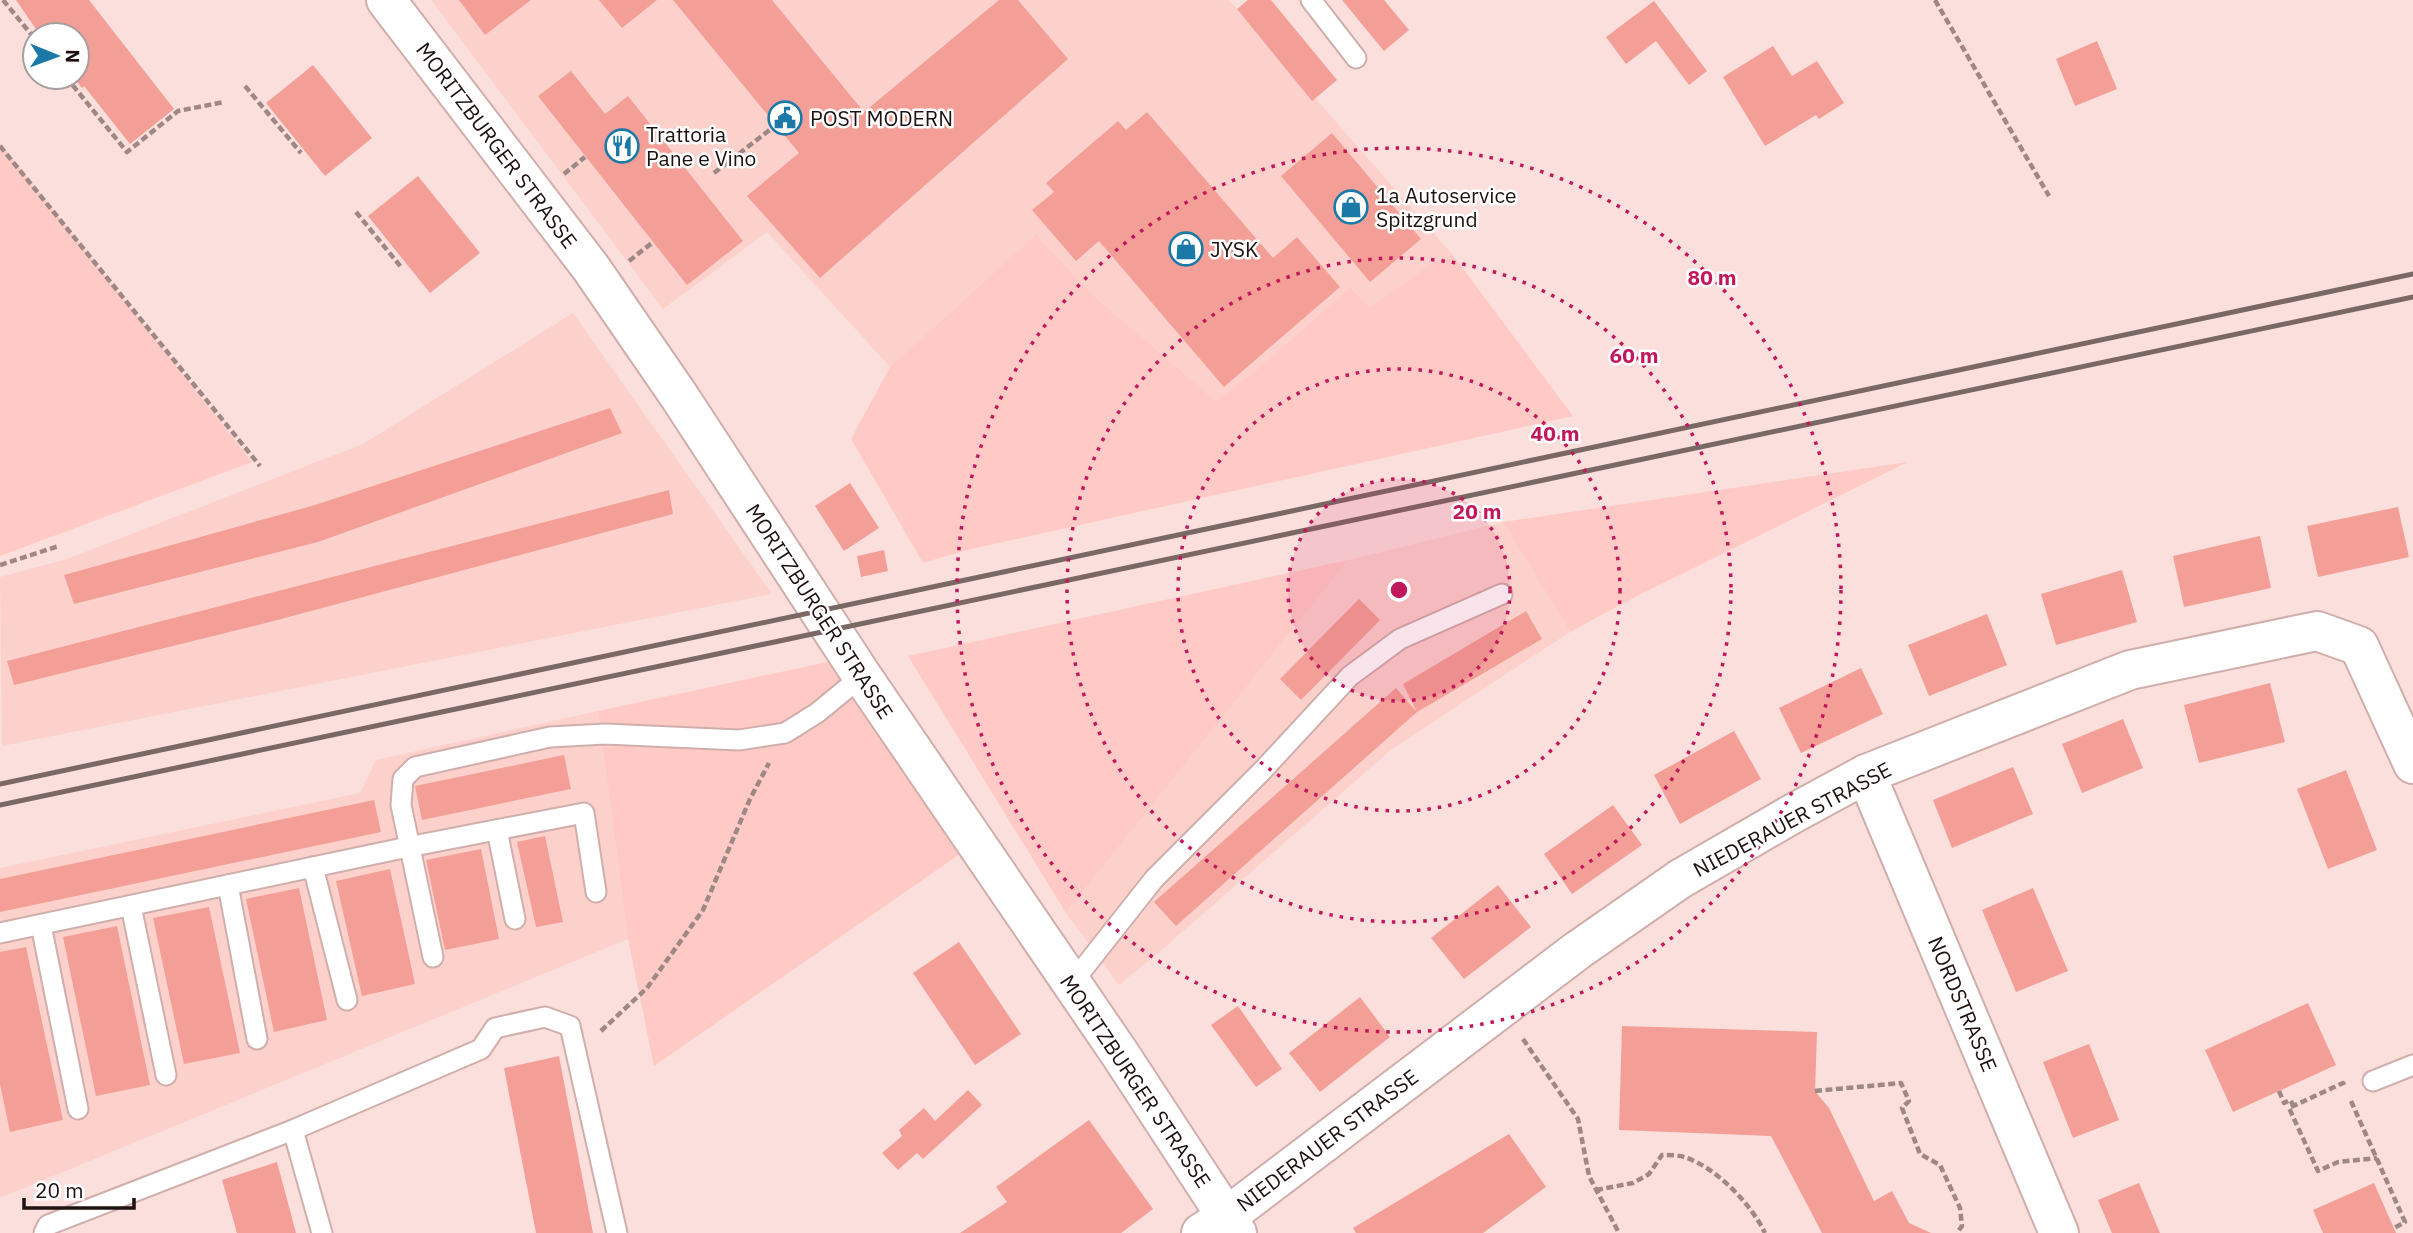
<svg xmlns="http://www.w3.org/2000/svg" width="2413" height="1233" font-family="'IBM Plex Sans',sans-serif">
<rect width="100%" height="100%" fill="#fbdfdc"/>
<g fill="#fcd1cc">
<polygon points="431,0 1229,0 1452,254 1431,264 1370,309 1350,287 1261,366 1216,401 1092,294 1036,234 890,367 767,232 663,309"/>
<polygon points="573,313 772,594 2,746 0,577 67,559 363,444"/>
<polygon points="1503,522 1570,632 1391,750 1165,947 1119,985 1066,913 1348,560"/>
<polygon points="598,711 628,939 0,1198 0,868 360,793 376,760"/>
</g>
<g fill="#ffcac5">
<polygon points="0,143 252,462 0,556"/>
<polygon points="1036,234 1092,294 1216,401 1261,366 1350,287 1370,308 1431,264 1452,254 1573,416 967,550 923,563 851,439 890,367"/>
<polygon points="1908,462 1639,595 1570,632 1503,522"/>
<polygon points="1348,560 1066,913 908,656"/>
<polygon points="832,661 960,854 654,1066 628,939 598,711"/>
</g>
<g fill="#f39f97">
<polygon points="16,0 89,0 174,109 130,144 84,86 82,88 73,77 77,77 77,35 40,35"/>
<polygon points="459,0 531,0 485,35"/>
<polygon points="599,0 657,0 622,28"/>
<polygon points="673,0 772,0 864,112 999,0 1018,0 1068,59 820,278 747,196 799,153"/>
<polygon points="1248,0 1271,0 1337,80 1312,101 1237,9"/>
<polygon points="1342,0 1384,0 1409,30 1384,51"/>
<polygon points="1654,1 1707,71 1689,85 1656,41 1626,64 1606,37"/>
<polygon points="2097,41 2117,89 2075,106 2056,59"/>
<polygon points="1773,46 1792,76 1817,61 1844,103 1819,119 1816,115 1765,146 1723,77"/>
<polygon points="313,65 372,138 325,176 266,103"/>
<polygon points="571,71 605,114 628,96 743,241 687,285 538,96"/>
<polygon points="1147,112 1273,258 1297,237 1340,287 1224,387 1099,241 1076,261 1032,210 1054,192 1046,183 1118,121 1126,130"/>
<polygon points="1332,133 1421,239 1370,282 1281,176"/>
<polygon points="418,176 480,253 430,293 368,216"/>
<polygon points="610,408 622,433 318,542 74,604 64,575 315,505"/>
<polygon points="850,483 879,528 844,551 815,506"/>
<polygon points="669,490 673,514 266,623 14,685 7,661"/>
<polygon points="2398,507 2409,557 2318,577 2307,526"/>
<polygon points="2260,536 2271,588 2184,607 2173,556"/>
<polygon points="884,550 888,571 861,577 857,556"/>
<polygon points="2122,570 2137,622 2056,645 2041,594"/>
<polygon points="1359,599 1380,620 1301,700 1280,679"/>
<polygon points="1526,611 1542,639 1417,712 1176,926 1154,902 1396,688 1417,712 1403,684"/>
<polygon points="1987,614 2007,665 1929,696 1908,645"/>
<polygon points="1861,668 1883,714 1801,753 1779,708"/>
<polygon points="2270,683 2285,742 2199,763 2184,705"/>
<polygon points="2123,719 2143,768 2082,793 2062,744"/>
<polygon points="1734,731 1761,779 1680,824 1654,775"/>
<polygon points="564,755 571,789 422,820 415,786"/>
<polygon points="2013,767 2033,814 1952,848 1933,800"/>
<polygon points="2346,770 2377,850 2328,869 2297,789"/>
<polygon points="374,800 381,832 0,912 0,879"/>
<polygon points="1613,805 1642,845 1572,894 1544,854"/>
<polygon points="545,836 563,922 536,927 517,842"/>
<polygon points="481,849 499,939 445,950 426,860"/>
<polygon points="390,869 415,984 362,996 336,881"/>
<polygon points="1498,885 1531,927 1464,979 1431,938"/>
<polygon points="299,888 327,1020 274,1032 246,899"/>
<polygon points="2033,888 2068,971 2016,992 1982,910"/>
<polygon points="209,907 240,1053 184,1064 153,918"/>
<polygon points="117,926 150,1085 96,1096 63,937"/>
<polygon points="959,942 1021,1034 975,1065 913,973"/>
<polygon points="26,947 63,1120 10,1132 0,1084 0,952"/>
<polygon points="1360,997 1390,1037 1320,1092 1289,1053"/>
<polygon points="2308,1003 2336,1065 2233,1112 2205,1050"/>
<polygon points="1238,1006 1282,1069 1256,1087 1211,1025"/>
<polygon points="1622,1026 1817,1032 1815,1091 1829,1108 1874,1201 1892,1191 1909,1223 1931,1233 1822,1233 1771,1136 1619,1130"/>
<polygon points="2089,1044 2119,1120 2073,1138 2043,1062"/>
<polygon points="559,1056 567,1098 593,1233 536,1233 504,1068"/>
<polygon points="968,1090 982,1105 923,1159 917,1153 898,1170 882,1153 902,1136 899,1130 924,1108 935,1121"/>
<polygon points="1089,1120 1153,1209 1121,1233 960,1233 1007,1202 996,1187"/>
<polygon points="1509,1134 1546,1187 1483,1233 1356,1233 1353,1228"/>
<polygon points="277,1162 296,1233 237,1233 222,1180"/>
<polygon points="2139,1183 2160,1233 2112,1233 2098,1200"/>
<polygon points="2374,1183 2396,1233 2323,1233 2313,1210"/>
</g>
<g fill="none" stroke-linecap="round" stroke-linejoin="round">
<defs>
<g id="service">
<polyline points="1311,0 1356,58"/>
<polyline points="497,830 515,919"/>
<polyline points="313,867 347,1000"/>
<polyline points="228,885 257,1039"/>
<polyline points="131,906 166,1075"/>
<polyline points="41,925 78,1109"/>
<polyline points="0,933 408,847 584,813 596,892"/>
<polyline points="433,957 401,805 403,779 415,767 550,737 605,734 739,740 785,733 817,713 862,676"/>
<polyline points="1072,983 1154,879 1262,771 1350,676 1400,639 1502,594"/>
<polyline points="2373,1081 2413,1065"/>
<polyline points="293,1130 322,1233"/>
<polyline points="44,1233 48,1225 293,1130 481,1049 495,1028 545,1017 570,1026 617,1233"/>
</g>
<g id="minor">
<polyline points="1866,774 2059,1233"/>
<polyline points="1201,1233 1226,1217 1578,950 1680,879 1794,813 1866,774 2130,670 2317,631 2359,646 2413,764"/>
</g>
<polyline id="tertiary" points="386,0 591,268 679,396 862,676 1120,1054 1237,1233"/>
</defs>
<use href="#service" stroke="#cfaeab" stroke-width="23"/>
<use href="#minor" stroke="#cfaeab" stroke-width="42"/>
<use href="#tertiary" stroke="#cfaeab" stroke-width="42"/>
<g stroke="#9d8886" stroke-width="4.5" stroke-dasharray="7 3.5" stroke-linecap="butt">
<polyline points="3,0 35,39"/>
<polyline points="1935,0 2049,196"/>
<polyline points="66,77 127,152 178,111 224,102"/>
<polyline points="245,86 301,153"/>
<polyline points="0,146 260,466"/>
<polyline points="714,173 776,125"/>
<polyline points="564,174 585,157"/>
<polyline points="356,212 401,267"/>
<polyline points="629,261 653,242"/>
<polyline points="0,565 59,546"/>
<polyline points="601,1031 647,988 703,910 750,799 769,763"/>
<polyline points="1523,1039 1578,1119 1589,1176 1619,1233"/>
<polyline points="2344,1085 2343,1083 2289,1108 2318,1171 2338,1162 2377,1158"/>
<polyline points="1815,1091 1901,1083 1909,1101 1902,1108 1920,1154 1940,1165 1960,1208 1962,1226 1957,1233"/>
<polyline points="2279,1091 2284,1103 2290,1100 2294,1106"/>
<polyline points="2351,1101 2405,1222 2394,1228"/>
<path d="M1596,1190L1633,1183L1649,1174L1662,1155C1669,1155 1678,1155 1684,1157C1716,1167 1751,1204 1765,1233"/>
</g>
<use href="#service" stroke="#fff" stroke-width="19"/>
<use href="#minor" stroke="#fff" stroke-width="38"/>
<use href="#tertiary" stroke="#fff" stroke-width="38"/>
<g stroke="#7a6865" stroke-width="5">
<polyline points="0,784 2413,274"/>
<polyline points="0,805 2413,297"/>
</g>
</g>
<circle cx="1399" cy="590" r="111" fill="#c2185b" fill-opacity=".12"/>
<g fill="none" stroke="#c2185b" stroke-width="3.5" stroke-dasharray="3.5 7">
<circle cx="1399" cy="590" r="111"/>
<circle cx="1399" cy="590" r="221"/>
<circle cx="1399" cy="590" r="332"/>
<circle cx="1399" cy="590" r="442"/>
</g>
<defs>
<symbol id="civic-ring" viewBox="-11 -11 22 22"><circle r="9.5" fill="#fff" stroke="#1a79a6" stroke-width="1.5"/><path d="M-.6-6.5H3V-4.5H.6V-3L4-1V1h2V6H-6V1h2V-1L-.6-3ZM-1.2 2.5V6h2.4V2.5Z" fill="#1a79a6"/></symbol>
<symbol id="restaurant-ring" viewBox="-11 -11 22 22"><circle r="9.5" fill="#fff" stroke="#1a79a6" stroke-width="1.5"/><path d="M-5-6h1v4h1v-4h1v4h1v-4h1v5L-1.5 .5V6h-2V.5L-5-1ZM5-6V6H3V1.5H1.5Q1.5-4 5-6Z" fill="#1a79a6"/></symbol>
<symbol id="shop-ring" viewBox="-11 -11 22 22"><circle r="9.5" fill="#fff" stroke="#1a79a6" stroke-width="1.5"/><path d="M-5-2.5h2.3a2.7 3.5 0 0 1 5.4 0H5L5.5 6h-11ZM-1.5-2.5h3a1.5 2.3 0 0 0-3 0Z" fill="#1a79a6"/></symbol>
</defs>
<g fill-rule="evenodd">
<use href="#civic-ring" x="766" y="99" width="38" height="38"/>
<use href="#restaurant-ring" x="603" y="127" width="38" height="38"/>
<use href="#shop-ring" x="1332" y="188" width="38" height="38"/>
<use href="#shop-ring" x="1167" y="230" width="38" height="38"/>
</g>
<g text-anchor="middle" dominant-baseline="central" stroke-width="5" stroke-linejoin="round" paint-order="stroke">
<g font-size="21" fill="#1d1210" stroke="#fff" text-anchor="start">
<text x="810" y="118">POST MODERN</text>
<text x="646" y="134">Trattoria<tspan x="646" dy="24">Pane e Vino</tspan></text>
<text x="1376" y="195">1a Autoservice<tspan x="1376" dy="24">Spitzgrund</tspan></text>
<text x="1210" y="249">JYSK</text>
</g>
<g font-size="21" fill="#1d1210" stroke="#fff">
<text transform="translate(497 145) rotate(53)">MORITZBURGER STRASSE</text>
<text transform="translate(820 611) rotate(57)">MORITZBURGER STRASSE</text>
<text transform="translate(1792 819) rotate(-28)">NIEDERAUER STRASSE</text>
<text transform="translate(1963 1004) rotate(67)">NORDSTRASSE</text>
<text transform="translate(1136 1081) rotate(56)">MORITZBURGER STRASSE</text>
<text transform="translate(1327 1140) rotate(-37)">NIEDERAUER STRASSE</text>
</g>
</g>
<circle cx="1399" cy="590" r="10" fill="#c2185b" stroke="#fff" stroke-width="3.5"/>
<g font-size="21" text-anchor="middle" font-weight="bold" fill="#c2185b" stroke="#fff" stroke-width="5" stroke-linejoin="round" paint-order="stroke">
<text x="1712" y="285">80 m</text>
<text x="1634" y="363">60 m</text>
<text x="1555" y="441">40 m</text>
<text x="1477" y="519">20 m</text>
</g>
<g transform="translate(56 56) rotate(91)"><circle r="33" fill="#ffffff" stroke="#a5a09f" stroke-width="2"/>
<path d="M0-5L12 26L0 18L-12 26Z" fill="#1a79a6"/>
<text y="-10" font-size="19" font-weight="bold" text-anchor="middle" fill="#1d1210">N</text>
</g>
<path d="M24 1198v10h110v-10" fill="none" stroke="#1d1210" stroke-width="3.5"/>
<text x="35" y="1198" font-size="21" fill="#1d1210" stroke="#ffffff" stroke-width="5" paint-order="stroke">20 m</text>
</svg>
